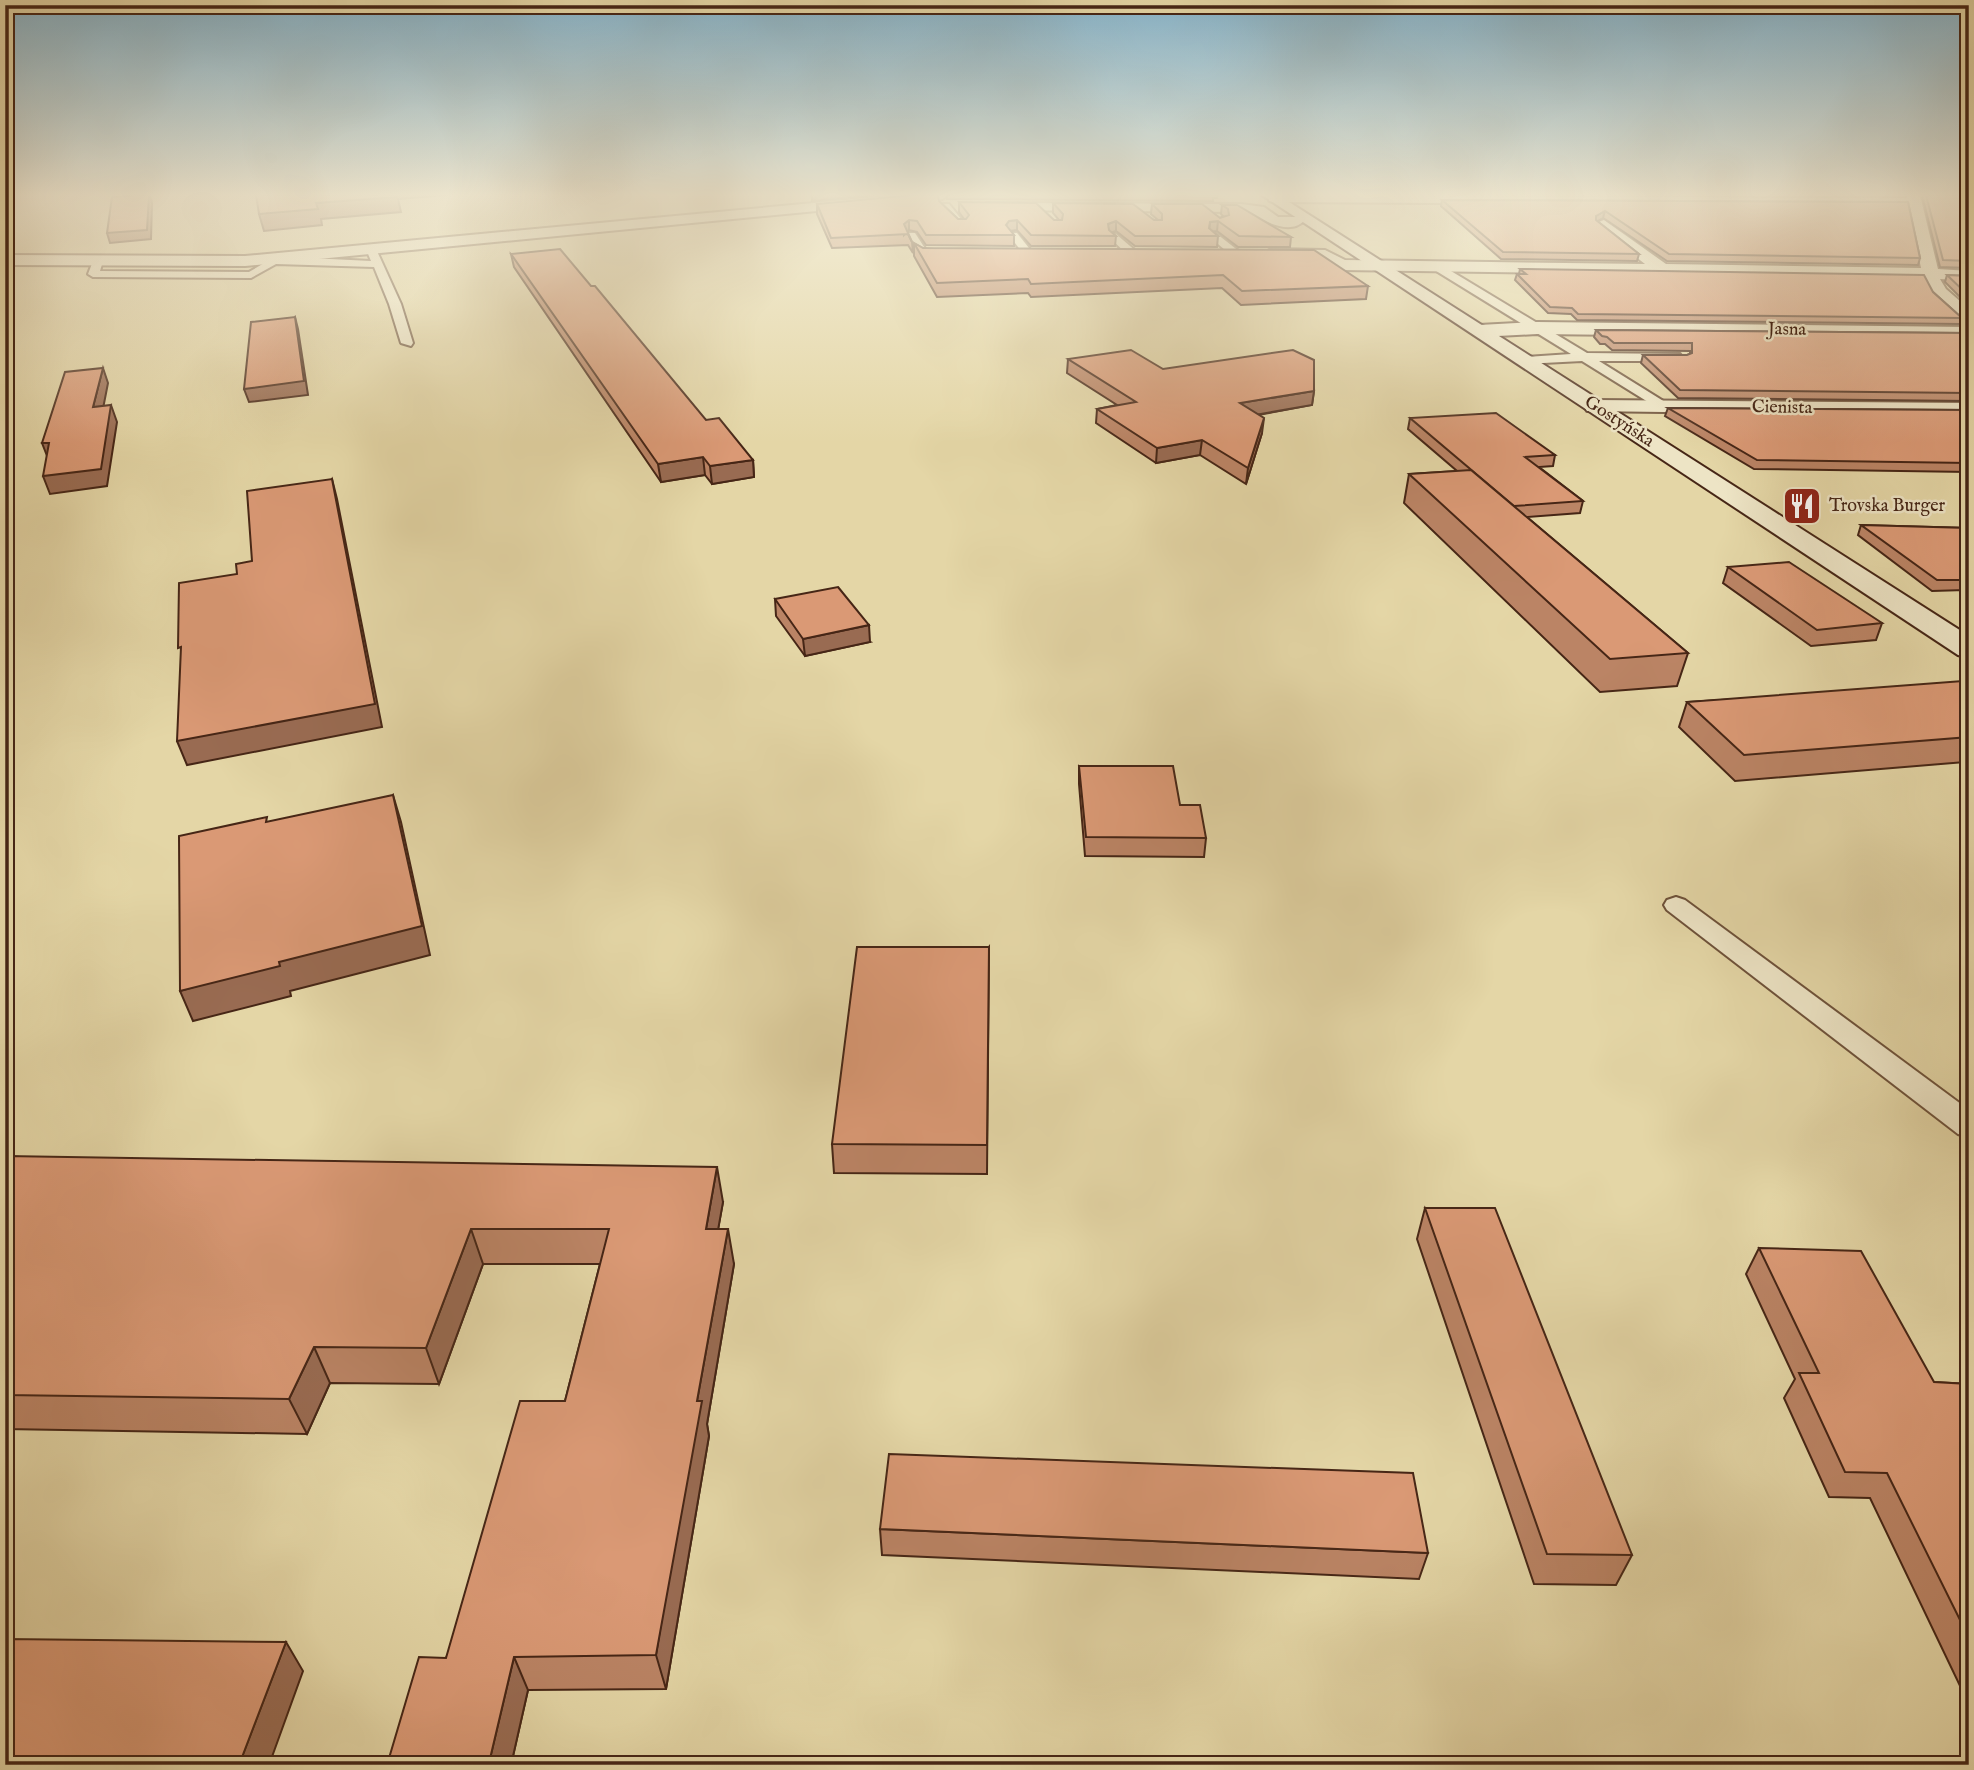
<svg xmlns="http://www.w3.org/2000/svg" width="1974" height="1770" font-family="'IM FELL English',serif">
<rect width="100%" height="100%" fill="#e4d6a6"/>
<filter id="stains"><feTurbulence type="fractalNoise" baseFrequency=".00286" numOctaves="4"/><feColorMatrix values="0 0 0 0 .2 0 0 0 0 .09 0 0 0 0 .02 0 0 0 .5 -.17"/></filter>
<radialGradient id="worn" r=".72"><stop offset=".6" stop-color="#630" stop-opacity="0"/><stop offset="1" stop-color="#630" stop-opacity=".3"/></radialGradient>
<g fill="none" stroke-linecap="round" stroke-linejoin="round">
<defs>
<g id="lane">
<polygon points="943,204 949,204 966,225 964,227 958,227 941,206"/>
<polygon points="909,233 915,233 928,253 927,255 919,255 907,235"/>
<polygon points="1011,233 1017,233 1033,253 1032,255 1024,255 1009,235"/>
<polygon points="1110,234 1116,234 1137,252 1137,256 1129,256 1110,238"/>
<polygon points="1211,234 1217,234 1240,252 1240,256 1232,256 1211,238"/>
<polygon points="371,246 376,249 401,304 413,343 411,346 401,343 389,304 374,267 276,264 251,278 93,277 88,274 93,261 98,258 103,261 100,271 249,272 266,262 263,259 268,256 371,261 366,249"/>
<polygon points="1433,265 1441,265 1587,353 1680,354 1682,357 1676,361 1599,361 1673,407 1666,411 1661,410 1582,361 1522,364 1520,361 1526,357 1571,354 1433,269"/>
<polygon points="1676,897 1685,900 1969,1110 1969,1137 1958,1134 1667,910 1664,905 1667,900"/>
</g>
<g id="street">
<polygon points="900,195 949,195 942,199 245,266 5,265 5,255 245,256"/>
<polygon points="1269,195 1907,198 1906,195 1920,195 1938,269 1969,271 1969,281 1940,279 1946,289 1969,309 1969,324 1962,323 1933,296 1923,278 1341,270 1321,260 1271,259 1263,254 1271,249 1325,250 1345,260 1645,264 1599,228 1596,225 1599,222 1604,220 1666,264 1921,268 1908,206 1274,202 1269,201"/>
<path d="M986,203L1241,204L1264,207L1278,217H1297L1304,221C1286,238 1260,215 1241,212L981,210L979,207Z"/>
<polygon points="1537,322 1969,327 1969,339 1537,334 1479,337 1470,331 1479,325"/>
<polygon points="1595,400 1969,403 1969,416 1587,411 1584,406 1587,401"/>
</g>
<polygon id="secondary" points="1262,195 1278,195 1969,636 1969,658 1958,655"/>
</defs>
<use href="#lane" stroke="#6e523a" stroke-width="4"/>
<use href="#street" stroke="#6e523a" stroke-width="4"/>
<use href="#secondary" stroke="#462616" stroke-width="4"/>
<use href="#lane" fill="#ede4c5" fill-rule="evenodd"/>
<use href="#street" fill="#ede4c5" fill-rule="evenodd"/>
<use href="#secondary" fill="#ede4c5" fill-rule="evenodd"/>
</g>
<g fill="#bb8465" stroke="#462616" stroke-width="2">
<polygon points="947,195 1218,195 1217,198 1213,198 1213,201 947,199"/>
<polygon points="1922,195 1969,195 1969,268 1940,267"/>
<polygon points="1442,200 1908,202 1920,258 1918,265 1667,261 1603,218 1597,221 1639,254 1637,261 1501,259 1441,206"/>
<polygon points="939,201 958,219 964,219 959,212 959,202 1054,220 1059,220 1053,213 1053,203 1154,220 1158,220 1151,214 1152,204 1220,218 1223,216 1221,214 1222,205 1291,237 1290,247 1238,247 1217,231 1213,232 1218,236 1217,247 1135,246 1116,231 1112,233 1116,236 1115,246 1031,246 1017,230 1011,231 1014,235 1014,246 926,245 917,232 909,230 907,232 912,242 913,253 908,245 832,248 817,214 817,204"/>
<polygon points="914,243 923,248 1368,286 1366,299 1241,305 1222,288 1031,297 1028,293 937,297 914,256"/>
<polygon points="511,254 753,460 754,477 712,484 705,475 661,482 514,267"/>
<polygon points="1520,269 1933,292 1962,318 1960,324 1577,320 1571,314 1548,313 1515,280 1517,274 1519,274"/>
<polygon points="1947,275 1969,276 1969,306 1945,282"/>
<polygon points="1596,330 1969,333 1969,401 1678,398 1641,363 1643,355 1687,355 1690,354 1690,351 1612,350 1605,344 1600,344 1594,337"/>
<polygon points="1068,359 1163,369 1314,391 1312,405 1258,415 1262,433 1246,484 1200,455 1156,463 1096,423 1097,409 1117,405 1067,373"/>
<polygon points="1668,408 1969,410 1969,472 1754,469 1665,416"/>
<polygon points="1410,418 1555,455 1553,466 1539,467 1583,501 1580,513 1527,517 1688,653 1677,686 1600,692 1404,503 1409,474 1457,471 1408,429"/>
<polygon points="1861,525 1969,528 1969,593 1965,590 1932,591 1858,535"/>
<polygon points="1728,567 1882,623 1876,640 1811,646 1723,583"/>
<polygon points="775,599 870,642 805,656 776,616"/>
<polygon points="1969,685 1969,764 1965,762 1735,781 1679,727 1687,702"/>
<polygon points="1079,766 1180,805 1206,838 1204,857 1085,856 1079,784"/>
<polygon points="989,947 987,1174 834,1173 832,1144"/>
<polygon points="5,1156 723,1202 718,1229 734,1264 707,1424 709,1436 666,1689 528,1690 511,1765 387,1765 446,1658 565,1401 600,1264 483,1264 439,1384 330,1383 307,1434 5,1429"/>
<polygon points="1425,1208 1632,1555 1616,1585 1534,1584 1417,1239"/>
<polygon points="1759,1248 1934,1382 1969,1384 1969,1690 1962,1690 1870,1498 1829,1497 1784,1398 1795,1379 1746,1274"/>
<polygon points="880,1529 1428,1553 1419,1579 882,1555"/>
</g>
<g fill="#996b52" stroke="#462616" stroke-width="2">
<polygon points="150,195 152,203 151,239 110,243 107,233"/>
<polygon points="395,195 448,195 398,199 401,212 321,219 322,225 264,231 259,214 316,203"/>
<polygon points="812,195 875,195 812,201"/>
<polygon points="1605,211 1603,218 1594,223 1596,216"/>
<polygon points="909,220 909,230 904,235 904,224"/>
<polygon points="1017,220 1017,230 1009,231 1006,225 1009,221"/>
<polygon points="1116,221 1116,231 1107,234 1108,224"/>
<polygon points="1218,221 1217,231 1209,232 1210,222"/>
<polygon points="295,317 298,329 308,395 249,402 244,389"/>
<polygon points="103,368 108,383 100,424 93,407"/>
<polygon points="1314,391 1312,405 1238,418 1240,403"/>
<polygon points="111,405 117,422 107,486 50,494 43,476"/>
<polygon points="1264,418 1262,433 1246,484 1248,468"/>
<polygon points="1202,440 1200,455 1156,463 1157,448"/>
<polygon points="42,443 49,443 49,461"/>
<polygon points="703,457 705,475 661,482 658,464"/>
<polygon points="753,460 754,477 712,484 710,466"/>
<polygon points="332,479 337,499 382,727 187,765 177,741"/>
<polygon points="869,625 870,642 805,656 803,639"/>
<polygon points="393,795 401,822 430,955 290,991 291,996 193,1021 180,991 279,962"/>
<polygon points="717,1167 723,1202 712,1264 706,1229"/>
<polygon points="471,1229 483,1264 439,1384 426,1348"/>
<polygon points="728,1229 734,1264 707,1424 709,1436 666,1689 656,1655 697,1401"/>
<polygon points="314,1347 330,1383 307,1434 289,1399"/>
<polygon points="286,1642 303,1671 269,1765 239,1765"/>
<polygon points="514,1657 528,1690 511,1765 490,1765 489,1763"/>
</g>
<g fill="#da9975" stroke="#462616" stroke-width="2">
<polygon points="140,195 149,195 147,230 107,233 112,197"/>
<polygon points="256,195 397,195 397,197 316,203 318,209 259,214"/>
<polygon points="913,195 938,195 939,201 958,219 966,219 969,215 959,202 1036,203 1054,220 1062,220 1063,214 1053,203 1133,204 1154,220 1162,220 1162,214 1152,204 1202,204 1220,218 1229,215 1228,209 1222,205 1237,205 1291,237 1239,236 1218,221 1210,222 1209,228 1218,236 1135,236 1116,221 1108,224 1109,230 1116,236 1031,235 1017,220 1009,221 1006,225 1014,235 926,235 917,221 909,220 904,224 912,242 908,234 831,238 817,204"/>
<polygon points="1926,195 1969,195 1969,261 1943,260"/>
<polygon points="1442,200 1908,202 1920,258 1669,254 1605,211 1596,216 1596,220 1639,254 1503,252"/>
<polygon points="914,243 923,248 1314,250 1368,286 1242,291 1223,275 1031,284 1028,279 937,283"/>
<polygon points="560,249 591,286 595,286 706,420 719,418 753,460 710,466 703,457 658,464 511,254"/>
<polygon points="1520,269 1924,275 1933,292 1962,318 1578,314 1572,308 1550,307 1517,274 1526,274"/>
<polygon points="1947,275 1969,276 1969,296"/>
<polygon points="295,317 304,381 244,389 251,322"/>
<polygon points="1596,330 1969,333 1969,393 1680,390 1643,355 1687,355 1692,353 1692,343 1614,343 1607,337 1602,336"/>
<polygon points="1131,350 1163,369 1293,350 1314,360 1314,391 1240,403 1264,418 1248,468 1202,440 1157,448 1097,409 1136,402 1068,359"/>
<polygon points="103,368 93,407 111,405 101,469 43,476 49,443 42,443 65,372"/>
<polygon points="1668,408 1969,410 1969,463 1757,460"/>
<polygon points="1496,413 1555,455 1525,457 1583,501 1514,506 1410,418"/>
<polygon points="1471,470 1688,653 1610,659 1409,474"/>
<polygon points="332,479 375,704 177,741 181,647 178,648 179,583 237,574 236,564 252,561 247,491"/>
<polygon points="1861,525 1969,528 1969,580 1937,580"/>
<polygon points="1789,562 1882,623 1817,630 1728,567"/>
<polygon points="838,587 869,625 803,639 775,599"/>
<polygon points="1963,681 1969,685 1969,737 1744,755 1687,702"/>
<polygon points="1079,766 1173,766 1180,805 1200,805 1206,838 1086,837"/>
<polygon points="393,795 422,926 279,962 280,966 180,991 179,836 267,817 266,822"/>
<polygon points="857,947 989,947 987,1145 832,1144"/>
<polygon points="5,1156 717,1167 706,1229 728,1229 697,1401 702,1401 656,1655 514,1657 489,1763 387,1765 419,1657 446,1658 520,1401 565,1401 609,1229 471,1229 426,1348 314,1347 289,1399 5,1395"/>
<polygon points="1425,1208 1495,1208 1632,1555 1547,1554"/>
<polygon points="1759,1248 1861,1251 1934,1382 1969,1384 1969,1638 1887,1473 1845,1472 1799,1373 1819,1373"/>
<polygon points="889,1454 1413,1473 1428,1553 880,1529"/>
<polygon points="5,1639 286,1642 239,1765 5,1765"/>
</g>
<linearGradient id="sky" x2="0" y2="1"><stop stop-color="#87b6ce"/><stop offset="0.44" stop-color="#f3edd7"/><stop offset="1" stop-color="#f3edd7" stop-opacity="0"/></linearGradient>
<rect width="1974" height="443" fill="url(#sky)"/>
<defs>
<symbol id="restaurant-square" viewBox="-11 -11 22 22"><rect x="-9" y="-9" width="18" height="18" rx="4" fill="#8f2418" stroke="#ede4c5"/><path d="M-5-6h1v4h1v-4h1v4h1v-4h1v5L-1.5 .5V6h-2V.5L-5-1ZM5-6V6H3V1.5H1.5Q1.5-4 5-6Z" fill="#fff"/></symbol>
</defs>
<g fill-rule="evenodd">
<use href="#restaurant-square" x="1780" y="484" width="44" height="44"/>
</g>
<g text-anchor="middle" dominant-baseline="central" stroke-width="5" stroke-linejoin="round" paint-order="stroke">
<g font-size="18" fill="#462616" stroke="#ede4c5">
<text transform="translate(1787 330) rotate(1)">Jasna</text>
<text transform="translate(1782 408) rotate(1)">Cienista</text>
<text transform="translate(1619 422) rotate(33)">Gostyńska</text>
</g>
<g font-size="18" fill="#462616" stroke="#ede4c5" text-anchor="start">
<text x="1829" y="506">Trovska Burger</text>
</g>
</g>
<rect width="1974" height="1770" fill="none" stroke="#e4d6a6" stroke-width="28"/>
<rect x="7" y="7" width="1960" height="1756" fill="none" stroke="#462616" stroke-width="3.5"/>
<rect x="14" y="14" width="1946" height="1742" fill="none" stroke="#462616" stroke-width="2"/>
<rect width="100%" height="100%" filter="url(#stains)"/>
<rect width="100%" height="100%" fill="url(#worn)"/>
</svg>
